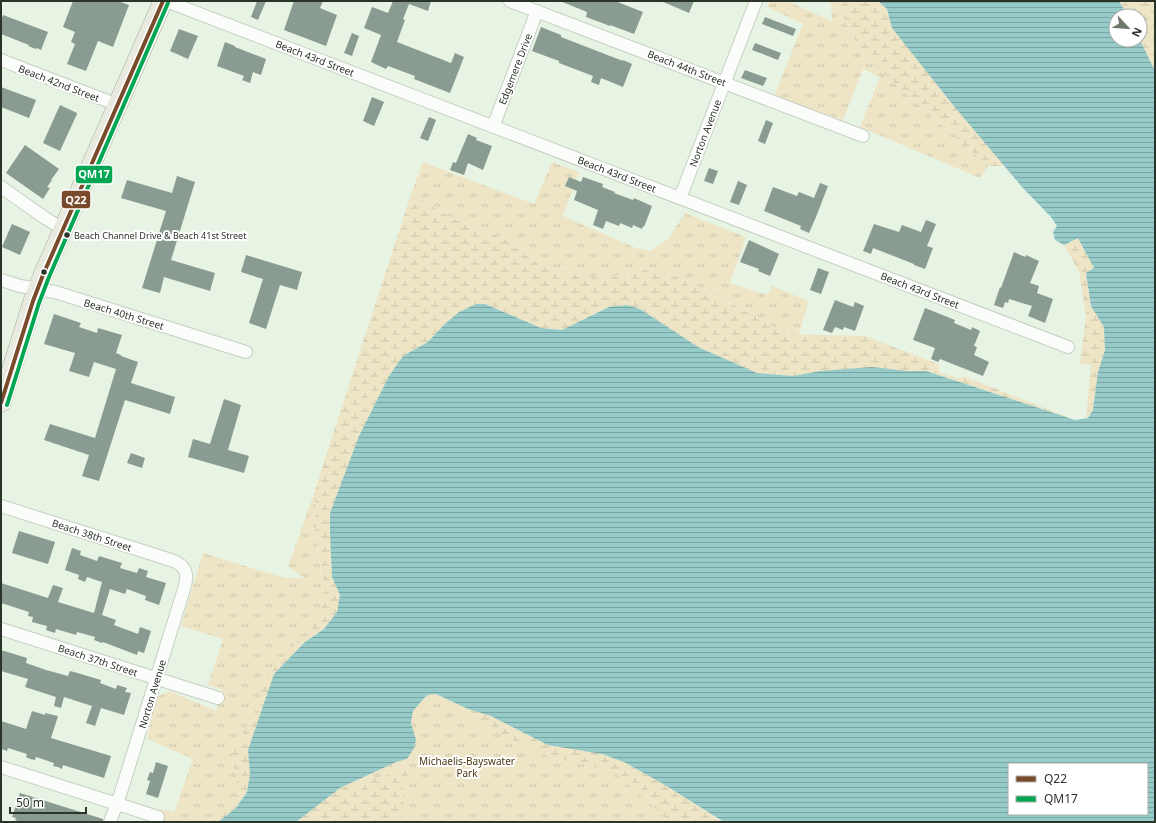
<svg xmlns="http://www.w3.org/2000/svg" width="1156" height="823" font-family="'Noto Sans',sans-serif">
<defs>
<pattern id="grass-tufts" width="24" height="20" patternUnits="userSpaceOnUse"><rect width="24" height="20" fill="#eee5c6"/><path d="M3 7l-1-3M5 7V3M7 7l1-3M15 17l-1-3M17 17v-4M19 17l1-3" fill="none" stroke="#ccc5aa"/></pattern>
<pattern id="wetland-marsh" width="20" height="14" patternUnits="userSpaceOnUse"><rect width="20" height="14" fill="#eee5c6"/><path d="M1 5h8M5 5V1M11 12h8M15 12V8" fill="none" stroke="#ccc5aa"/></pattern>
<pattern id="water-rules" width="6" height="5" patternUnits="userSpaceOnUse"><rect width="6" height="5" fill="#96cbc9"/><path d="M0 2.5h6" fill="none" stroke="#7ba6a3"/></pattern>
</defs>
<rect width="100%" height="100%" fill="#e7f4e4"/>
<g fill="url(#grass-tufts)">
<polygon points="770,1 787,1 832,21 831,4 825,1 835,1 863,55 988,166 980,178 860,127 880,77 863,69 843,120 774,96 803,24 767,7"/>
<polygon points="423,162 534,204 552,162 579,172 563,216 636,248 651,251 668,239 685,213 746,237 730,283 767,295 772,286 809,301 799,334 783,334 755,316 678,276 645,270 602,279 542,267 502,237 454,219 411,194"/>
<polygon points="313,496 316,504 315,534 322,577 340,595 274,674 248,750 247,792 218,822 156,822 160,809 174,812 193,759 147,739 156,697 170,691 216,711 223,690 208,685 223,639 181,626 203,553 285,578 305,578 288,567"/>
<polygon points="436,694 468,709 602,754 703,822 296,822 340,788 396,762 407,759 416,740 411,723 413,711 427,695"/>
</g>
<g fill="url(#wetland-marsh)">
<polygon points="835,1 878,1 887,9 892,28 953,105 1005,166 988,166 863,55"/>
<polygon points="1119,1 1153,1 1155,4 1155,71 1140,40 1140,16 1128,16"/>
<polygon points="411,194 454,219 502,237 542,267 602,279 645,270 678,276 755,316 783,334 865,336 938,364 940,373 961,379 963,376 1075,420 926,371 820,371 793,376 756,373 698,347 640,309 627,305 609,307 562,330 541,328 485,304 476,304 445,324 428,342 403,356 389,376 359,436 330,513 332,577 340,595 337,612 324,629 305,642 274,674 248,750 250,774 247,792 236,808 218,822 205,822 234,799 237,778 231,754 245,730 257,707 263,683 285,654 318,621 325,591 315,534 316,504 313,496"/>
<polygon points="1078,238 1094,268 1086,273 1091,306 1104,327 1105,350 1098,372 1093,410 1088,418 1086,419 1091,365 1080,364 1086,315 1079,272 1064,245"/>
<polygon points="455,703 468,709 491,716 548,745 602,754 624,762 665,785 723,822 671,822 613,771 551,757 470,720"/>
<polygon points="412,768 403,784 404,816 392,822 296,822 340,788"/>
</g>
<path fill="url(#water-rules)" fill-rule="evenodd" d="M878,1H1119L1128,16H1116V40H1140L1155,71V822H724L665,785L624,762L602,754L548,745L491,716L468,709L436,694L427,695L413,711L411,723L416,740L414,748L407,759L396,762L340,788L296,822H218L236,808L247,792L250,774L248,750L274,674L305,642L324,629L337,612L340,595L332,577L330,534V513L359,436L389,376L403,356L428,342L445,324L459,312L476,304H485L541,328L562,330L609,307L627,305L640,309L698,347L757,373L793,376L820,371L872,367L907,371H926L1075,420L1088,418L1093,410L1098,372L1105,350L1104,327L1091,306L1086,273L1094,268L1078,238L1064,245L1055,240L1053,232L1057,226L1051,217L1022,187L953,105L892,28L887,9ZM1009,764H1147V814H1009Z"/>
<g fill="#8a9b91">
<polygon points="73,1 118,1 129,5 113,47 98,41 86,71 67,64 75,44 71,42 75,32 63,27"/>
<polygon points="257,1 266,1 258,20 251,17"/>
<polygon points="294,1 323,1 320,8 337,15 326,46 284,30"/>
<polygon points="393,1 431,1 428,11 409,4 403,19 405,20 397,42 451,63 455,53 464,57 450,93 414,79 415,76 388,66 386,69 371,62 381,35 364,28 372,7 388,13"/>
<polygon points="560,1 615,1 643,12 634,34 610,25 610,26 586,17 587,12"/>
<polygon points="661,1 694,1 689,13"/>
<polygon points="3,15 48,32 41,50 37,48 36,49 28,46 29,45 1,34 1,20"/>
<polygon points="765,17 796,29 793,36 762,24"/>
<polygon points="541,27 561,35 561,37 623,61 623,60 632,64 623,87 601,78 599,85 591,82 593,76 559,63 559,61 532,51"/>
<polygon points="179,29 198,36 188,59 170,51"/>
<polygon points="352,33 359,36 352,56 344,53"/>
<polygon points="225,42 235,46 235,47 266,59 261,75 253,72 250,83 242,80 244,76 217,66"/>
<polygon points="755,43 781,53 778,60 752,50"/>
<polygon points="745,70 767,78 763,86 741,78"/>
<polygon points="1,87 36,100 29,118 1,107"/>
<polygon points="372,97 384,102 374,126 363,121"/>
<polygon points="60,105 77,113 77,114 60,151 43,143"/>
<polygon points="429,117 436,120 428,141 420,138"/>
<polygon points="766,120 773,123 765,144 758,141"/>
<polygon points="468,134 477,138 476,140 492,146 483,170 468,163 464,175 450,170 453,162 456,163"/>
<polygon points="25,145 59,169 51,180 52,180 47,187 50,188 43,199 6,173"/>
<polygon points="709,168 718,171 713,184 704,181"/>
<polygon points="177,176 195,182 171,260 215,273 210,291 164,277 160,293 142,288 166,211 121,198 127,180 172,193"/>
<polygon points="569,177 581,182 583,177 603,184 602,187 615,192 614,193 633,200 634,198 652,206 644,227 643,226 642,229 633,225 632,228 620,223 619,226 606,221 603,229 593,225 598,210 574,200 577,191 565,186"/>
<polygon points="738,181 747,185 739,205 730,202"/>
<polygon points="820,183 828,186 816,217 809,233 800,229 801,226 764,211 773,187 797,196 799,192 814,198"/>
<polygon points="926,220 936,224 927,246 933,248 925,269 914,265 914,264 873,248 871,254 863,251 874,224 899,232 902,225 921,232"/>
<polygon points="12,224 30,232 20,255 2,247"/>
<polygon points="749,240 779,254 770,276 758,271 759,269 740,262"/>
<polygon points="1014,252 1025,257 1026,255 1039,261 1030,283 1039,286 1037,293 1053,299 1045,323 1028,316 1032,306 1009,299 1008,303 1005,302 1003,308 994,305 1000,287 1001,288"/>
<polygon points="246,255 302,272 297,290 280,285 266,329 249,323 263,279 241,272"/>
<polygon points="818,268 829,272 821,294 810,290"/>
<polygon points="835,300 853,307 855,302 864,306 855,331 844,327 843,330 835,327 832,333 823,330"/>
<polygon points="925,308 955,320 954,323 971,330 972,327 980,331 974,346 977,347 974,355 989,362 983,376 940,359 938,362 931,359 935,348 913,340"/>
<polygon points="54,314 81,323 79,327 97,333 98,328 122,335 116,353 121,355 121,356 138,362 131,383 175,397 170,414 125,400 99,481 82,476 89,455 44,440 50,424 95,438 116,369 94,362 89,377 69,371 75,353 44,344"/>
<polygon points="224,399 241,405 228,450 249,456 244,473 188,457 193,439 210,444"/>
<polygon points="131,453 145,458 142,468 127,463"/>
<polygon points="19,531 55,542 48,564 12,553"/>
<polygon points="72,548 81,551 80,555 97,561 99,556 112,560 122,563 120,568 137,573 139,568 148,571 146,577 166,583 159,605 145,600 146,596 127,589 125,594 110,589 102,615 116,620 114,625 138,634 140,627 151,631 144,653 138,651 137,655 103,642 102,643 94,640 95,637 77,632 76,635 56,629 55,633 46,630 47,626 32,622 33,617 28,616 29,612 1,603 1,583 48,598 53,585 63,588 58,602 94,613 102,582 87,577 85,582 78,579 79,575 65,570"/>
<polygon points="1,650 27,658 26,663 46,670 68,676 70,671 74,672 101,680 100,683 116,689 117,685 127,688 125,692 131,693 124,715 101,708 95,726 86,723 92,706 64,697 61,708 54,706 56,697 25,687 28,679 1,671"/>
<polygon points="32,711 45,715 45,713 58,716 51,738 111,756 104,778 63,765 62,769 58,767 53,766 54,763 36,757 35,760 30,759 26,757 27,754 8,748 7,751 1,749 1,721 26,729"/>
<polygon points="156,762 168,766 158,798 146,794 150,781 147,780 150,772 153,773"/>
<polygon points="20,793 103,819 103,822 20,822 15,820 16,818 12,817"/>
</g>
<g fill="none" stroke-linecap="round" stroke-linejoin="round">
<defs>
<g id="street">
<polyline points="166,1 1068,347"/>
<polyline points="510,1 863,136"/>
<polyline points="1,60 118,105"/>
<polyline points="493,127 537,11"/>
<polyline points="1,187 45,218 63,229"/>
<polyline points="680,198 756,1"/>
<polyline points="1,280 20,286 55,292 246,352"/>
<path d="M1,506L171,560C186,565 189,574 184,589L121,792L110,822"/>
<polyline points="1,629 218,698"/>
<polyline points="1,767 158,817"/>
</g>
<polyline id="primary" points="1,403 33,301 43,275 163,1"/>
</defs>
<use href="#street" stroke="#c6cfc3" stroke-width="14"/>
<use href="#primary" stroke="#a9b099" stroke-width="20"/>
<use href="#street" stroke="#fbfdfb" stroke-width="12"/>
<use href="#primary" stroke="#e8eadf" stroke-width="19"/>
<defs>
<polyline id="bus-1" points="1,403 33,301 43,275 163,1"/>
<polyline id="bus-2" points="7,405 39,303 49,277 168,3"/>
</defs>
<use href="#bus-1" stroke="#fff" stroke-width="7"/>
<use href="#bus-2" stroke="#fff" stroke-width="7"/>
<use href="#bus-1" stroke="#7a4b2a" stroke-width="4"/>
<use href="#bus-2" stroke="#00a651" stroke-width="4"/>
</g>
<g fill="#2b3429" stroke="#fff" stroke-width="1.5">
<circle cx="67" cy="235" r="3.5"/>
<circle cx="44" cy="272" r="3.5"/>
</g>
<g text-anchor="middle" dominant-baseline="central" stroke-width="4" stroke-linejoin="round" paint-order="stroke">
<g font-size="9" fill="#2b3429" stroke="#fff" text-anchor="start">
<text x="74" y="235">Beach Channel Drive &amp; Beach 41st Street</text>
</g>
<g font-size="10" fill="#2b3429" stroke="#fff">
<text transform="translate(315 58) rotate(21)">Beach 43rd Street</text>
<text transform="translate(687 68) rotate(21)">Beach 44th Street</text>
<text transform="translate(515 69) rotate(-69)">Edgemere Drive</text>
<text transform="translate(59 83) rotate(21)">Beach 42nd Street</text>
<text transform="translate(705 133) rotate(-69)">Norton Avenue</text>
<text transform="translate(617 174) rotate(21)">Beach 43rd Street</text>
<text transform="translate(920 290) rotate(21)">Beach 43rd Street</text>
<text transform="translate(124 314) rotate(17)">Beach 40th Street</text>
<text transform="translate(92 535) rotate(18)">Beach 38th Street</text>
<text transform="translate(98 660) rotate(18)">Beach 37th Street</text>
<text transform="translate(152 694) rotate(-73)">Norton Avenue</text>
</g>
<g font-size="10" fill="#4d3812" stroke="#fff">
<text x="467" y="761">Michaelis-Bayswater<tspan x="467" dy="12">Park</tspan></text>
</g>
</g>
<g stroke="#fff" stroke-width="1.5">
<rect x="75" y="165" width="38" height="19" rx="4" fill="#00a651"/>
<rect x="61" y="190" width="30" height="19" rx="4" fill="#7a4b2a"/>
</g>
<g font-size="11" text-anchor="middle" font-weight="bold" fill="#fff">
<text x="94" y="178">QM17</text>
<text x="76" y="204">Q22</text>
</g>
<rect width="1156" height="823" fill="none" stroke="#2b3429" stroke-width="4"/>
<rect x="1008" y="763" width="140" height="52" fill="#ffffff" stroke="#aaaea9"/>
<rect x="1016" y="776" width="20" height="6" fill="#7a4b2a" stroke="#aaaea9"/>
<text x="1044" y="783" font-size="12" fill="#2b3429">Q22</text>
<rect x="1016" y="796" width="20" height="6" fill="#00a651" stroke="#aaaea9"/>
<text x="1044" y="803" font-size="12" fill="#2b3429">QM17</text>
<g transform="translate(1128 28) rotate(116)"><circle r="19" fill="#ffffff" stroke="#aaaea9"/>
<path d="M0-3L7 15L0 10L-7 15Z" fill="#6d776a"/>
<text y="-6" font-size="11" font-weight="bold" text-anchor="middle" fill="#2b3429">N</text>
</g>
<path d="M10 807v6h76v-6" fill="none" stroke="#2b3429" stroke-width="2"/>
<text x="16" y="807" font-size="12" fill="#2b3429" stroke="#ffffff" stroke-width="3" paint-order="stroke">50 m</text>
</svg>
